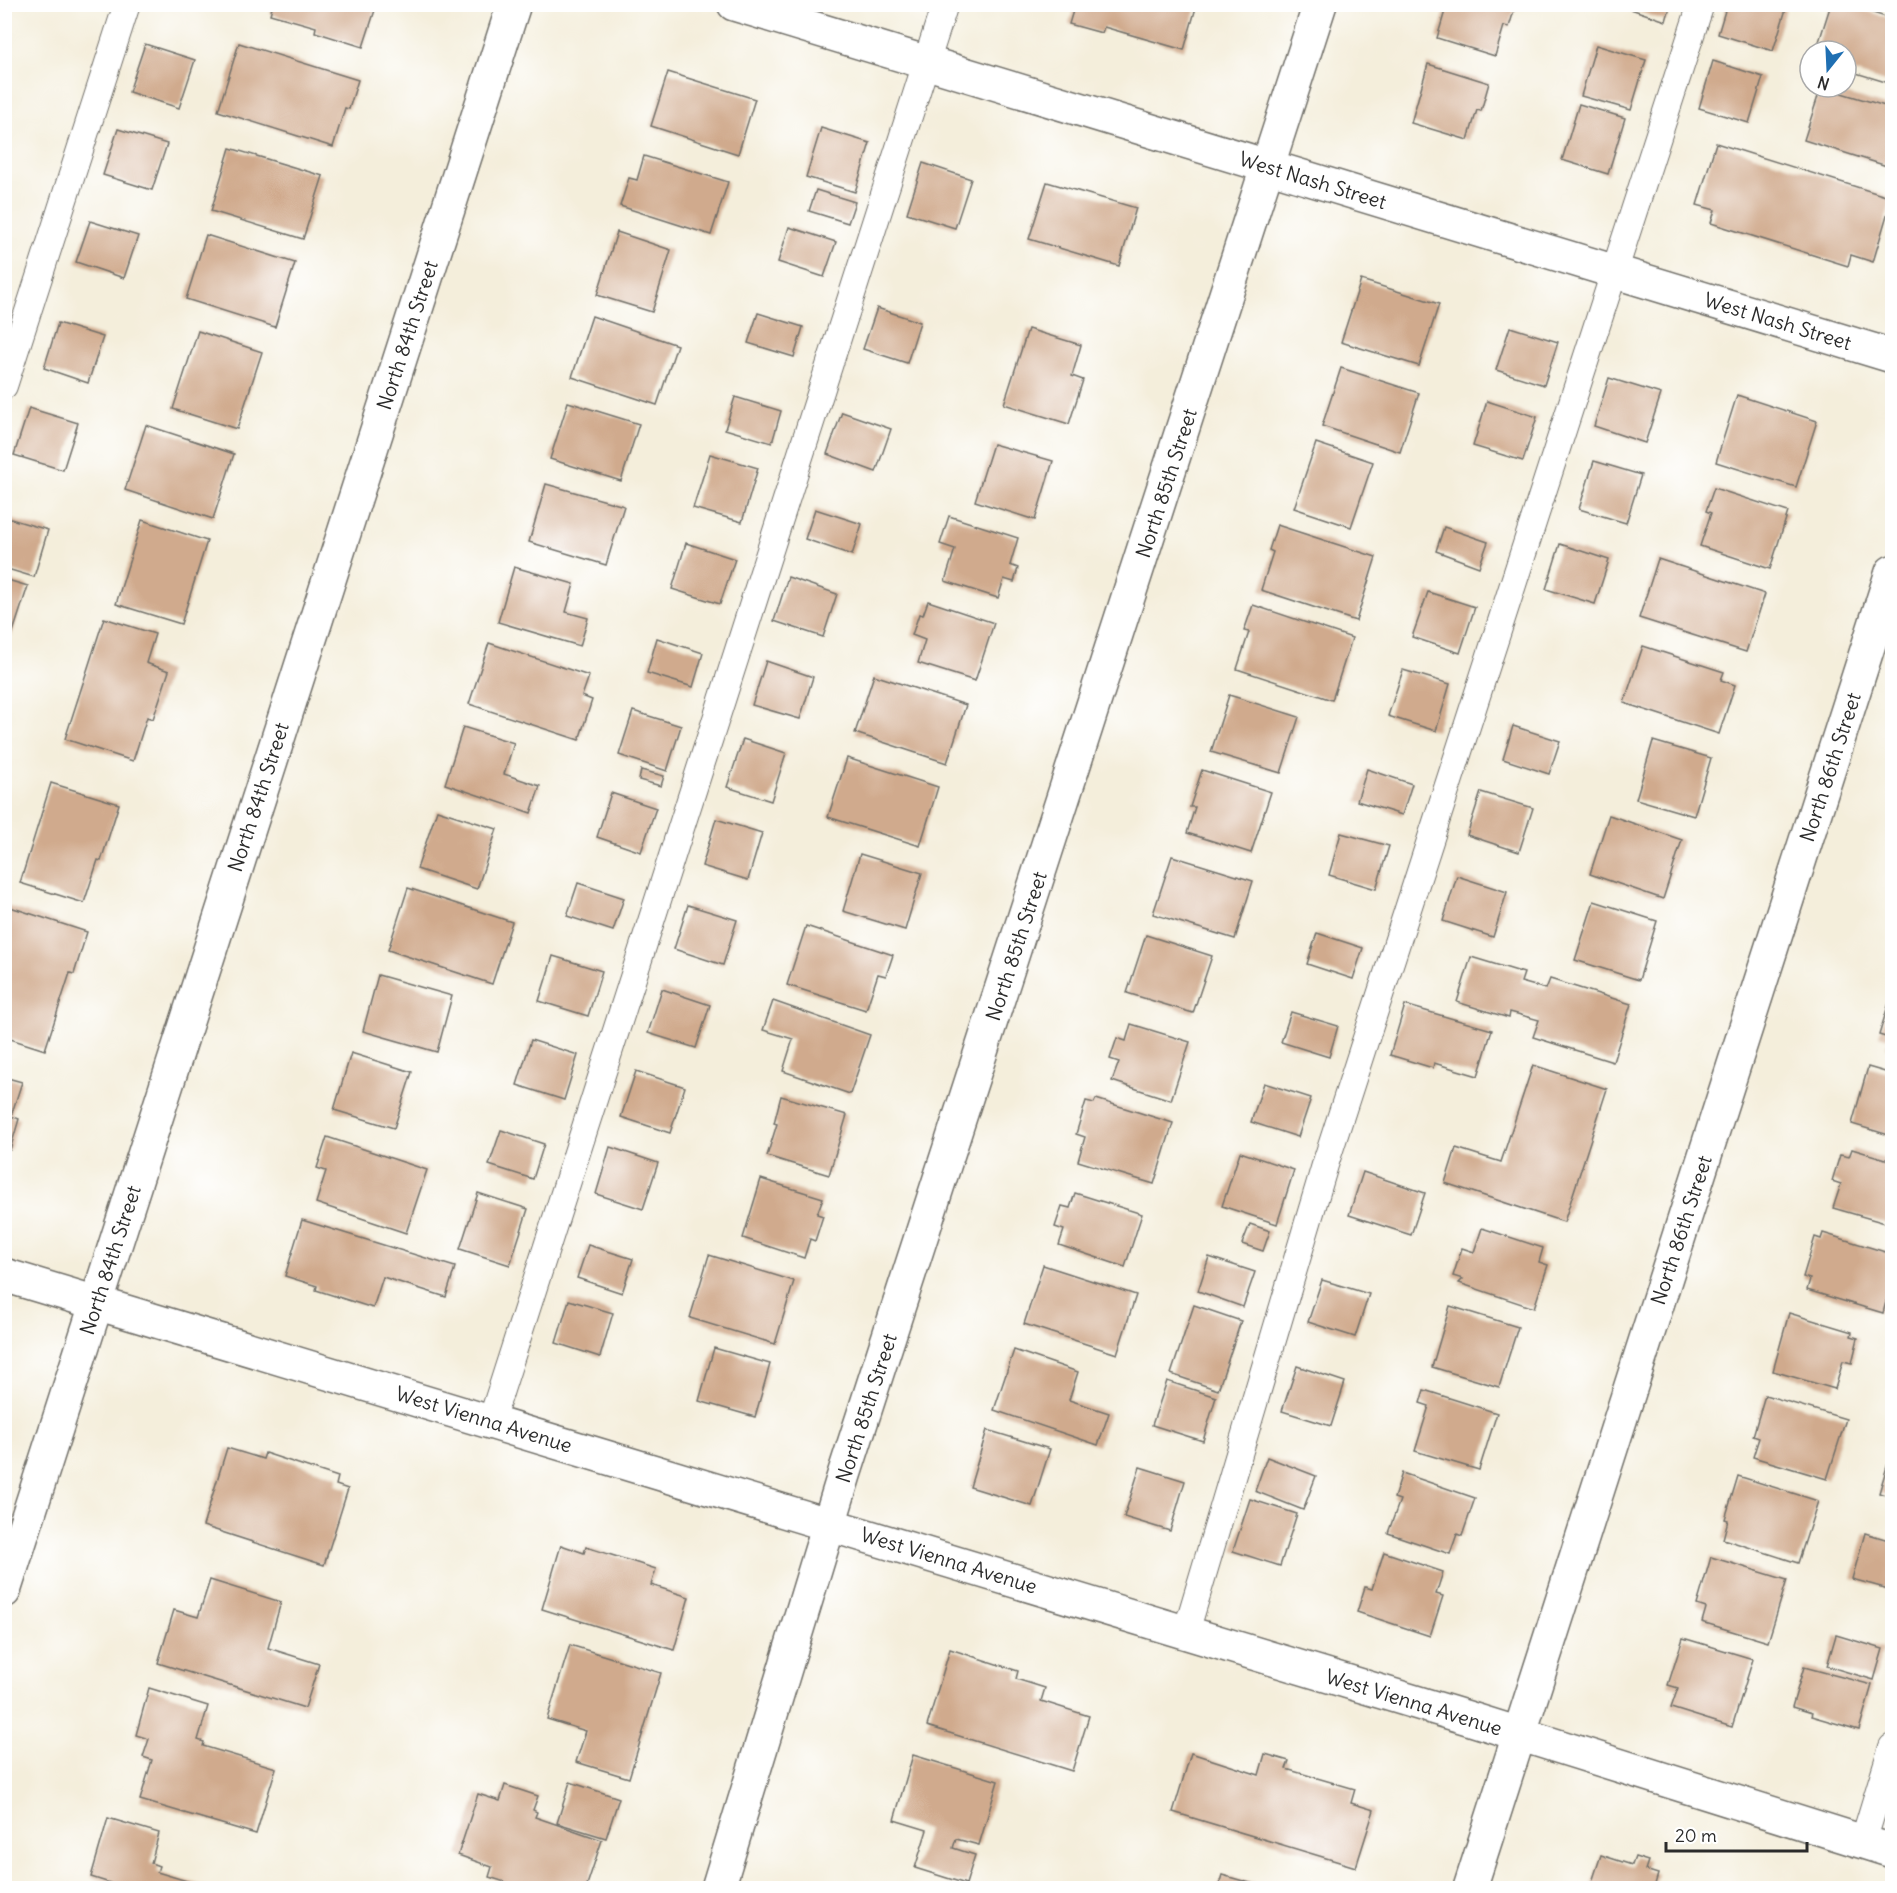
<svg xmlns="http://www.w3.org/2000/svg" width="1897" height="1893" font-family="Delius,sans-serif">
<rect width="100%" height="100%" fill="#fff"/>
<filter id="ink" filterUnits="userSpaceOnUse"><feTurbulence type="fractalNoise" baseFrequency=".0167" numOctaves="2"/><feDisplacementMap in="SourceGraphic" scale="12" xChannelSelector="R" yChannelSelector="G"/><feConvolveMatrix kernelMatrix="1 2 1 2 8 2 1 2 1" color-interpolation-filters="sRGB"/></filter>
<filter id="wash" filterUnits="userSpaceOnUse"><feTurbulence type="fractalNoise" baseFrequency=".008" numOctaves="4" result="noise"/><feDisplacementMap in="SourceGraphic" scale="24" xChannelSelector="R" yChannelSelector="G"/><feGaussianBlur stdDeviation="1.35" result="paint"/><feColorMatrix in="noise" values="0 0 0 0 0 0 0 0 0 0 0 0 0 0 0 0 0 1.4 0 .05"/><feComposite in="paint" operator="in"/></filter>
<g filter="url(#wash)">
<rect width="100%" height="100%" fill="#f4eedb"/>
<g id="blocks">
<g fill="#d0aa8d">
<polygon points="273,4 377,4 363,47 315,32 316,27 270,14"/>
<polygon points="1075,4 1197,4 1184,50 1104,27 1102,33 1069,24"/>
<polygon points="1447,4 1516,4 1509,27 1504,26 1495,56 1437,38"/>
<polygon points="1616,4 1671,4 1666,21"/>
<polygon points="1727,4 1787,6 1773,51 1718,34"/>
<polygon points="1831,4 1845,4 1892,19 1892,84 1846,70 1846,51 1816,51"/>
<polygon points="239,43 358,80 349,109 345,108 333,147 218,111"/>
<polygon points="145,44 195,60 179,108 129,92"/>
<polygon points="1596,45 1646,60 1631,110 1581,96"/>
<polygon points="1713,61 1763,77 1749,123 1699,108"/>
<polygon points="1428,64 1489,83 1481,111 1477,110 1468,140 1411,123"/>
<polygon points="668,72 755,99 738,154 651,126"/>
<polygon points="1821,87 1892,108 1892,159 1890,167 1804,140"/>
<polygon points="1579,104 1625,118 1608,174 1562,160"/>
<polygon points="821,128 870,143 855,192 806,177"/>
<polygon points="118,129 167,144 152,190 103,175"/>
<polygon points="1716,143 1892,198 1873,262 1851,255 1848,266 1711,223 1715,210 1697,205"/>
<polygon points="230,148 323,176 303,239 211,211"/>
<polygon points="644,156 728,182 711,235 620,206 629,178 637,180"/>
<polygon points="923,163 971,179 955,228 907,213"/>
<polygon points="1047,182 1136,208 1119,266 1029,239"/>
<polygon points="816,190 855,202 848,223 809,211"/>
<polygon points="90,221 138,236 124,278 76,262"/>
<polygon points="789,227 836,242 824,277 778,262"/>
<polygon points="617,232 671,250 652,312 597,295"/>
<polygon points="206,235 295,263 275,327 186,299"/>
<polygon points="1361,280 1439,304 1419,366 1341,342"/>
<polygon points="877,308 920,322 907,363 863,349"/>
<polygon points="758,313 803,327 794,357 748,343"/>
<polygon points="592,316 677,345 657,405 572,377"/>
<polygon points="58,323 103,337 88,383 44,368"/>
<polygon points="1510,327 1558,342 1544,385 1496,370"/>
<polygon points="1028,329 1081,345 1072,376 1083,380 1069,424 1004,404"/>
<polygon points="198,331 262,352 237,429 173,409"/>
<polygon points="1341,368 1419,393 1400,452 1322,426"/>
<polygon points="1609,378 1661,394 1645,443 1594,426"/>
<polygon points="1737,395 1817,421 1796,487 1716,462"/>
<polygon points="735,397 781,411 772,443 725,429"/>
<polygon points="1487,401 1537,417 1523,461 1473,446"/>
<polygon points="568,402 639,424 621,481 550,459"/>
<polygon points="29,408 78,423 63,470 14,455"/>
<polygon points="842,412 891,429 876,472 827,454"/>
<polygon points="146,425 234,454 213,519 125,490"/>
<polygon points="1316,443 1373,462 1351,527 1294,508"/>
<polygon points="993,444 1053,461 1035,520 975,501"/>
<polygon points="710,454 758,468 742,522 693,508"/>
<polygon points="1594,461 1641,475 1626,523 1579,509"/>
<polygon points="546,484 624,506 606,565 529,542"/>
<polygon points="1714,488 1788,512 1770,569 1700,546 1711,513 1706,511"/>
<polygon points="815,509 862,524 852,555 805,539"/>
<polygon points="949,516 1018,538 1010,565 1018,568 1014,582 1004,579 998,598 945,581 955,549 940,544"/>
<polygon points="4,517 48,530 34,577 4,568"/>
<polygon points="142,520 207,541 181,624 116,604"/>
<polygon points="1277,525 1376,557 1356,621 1261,590 1273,552 1269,550"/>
<polygon points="1444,527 1488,542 1479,567 1436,551"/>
<polygon points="686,543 735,559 720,604 672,589"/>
<polygon points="1560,544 1609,560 1595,604 1546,589"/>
<polygon points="1658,559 1765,594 1746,652 1639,618"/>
<polygon points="514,567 574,584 566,612 588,618 580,646 498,622"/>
<polygon points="788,577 837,594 823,637 774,621"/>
<polygon points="4,579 28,586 12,635 4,633"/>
<polygon points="1428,592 1475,607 1460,653 1412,637"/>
<polygon points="928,601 994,623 975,681 918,663 925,640 912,635 919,614 923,615"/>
<polygon points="1253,605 1352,638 1332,700 1237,669 1249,632 1244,631"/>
<polygon points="104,618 155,634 146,663 169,671 153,719 147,717 133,761 65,739"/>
<polygon points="657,638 703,653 693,687 647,673"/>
<polygon points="489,643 589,676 582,696 592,700 579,740 469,704"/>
<polygon points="1643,646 1724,672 1721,680 1735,685 1719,734 1624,703"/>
<polygon points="766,661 813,677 800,719 752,705"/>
<polygon points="1403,670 1450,684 1436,731 1388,716"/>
<polygon points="874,675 966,705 947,763 855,733"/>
<polygon points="1229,695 1299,717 1281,773 1211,752"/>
<polygon points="633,711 681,726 667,771 619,755"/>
<polygon points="1513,726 1560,741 1549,774 1503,759"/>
<polygon points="463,727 514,743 504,774 540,786 531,813 445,784"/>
<polygon points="743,739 786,753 771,801 727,787"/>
<polygon points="1653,741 1711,758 1694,816 1636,799"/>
<polygon points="847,758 938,787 920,846 828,817"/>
<polygon points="1367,769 1412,784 1402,815 1357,801"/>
<polygon points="641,770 664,776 661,786 639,780"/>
<polygon points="1202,770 1271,792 1251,853 1187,833 1195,807 1190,807"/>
<polygon points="51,783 119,804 101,861 98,860 84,903 20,883"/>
<polygon points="1481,792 1533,808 1519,852 1467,835"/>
<polygon points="611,793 656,808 641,852 597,837"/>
<polygon points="437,810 497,829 477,889 417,869"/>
<polygon points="1609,815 1682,840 1663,899 1590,874"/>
<polygon points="716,819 762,833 748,880 702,866"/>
<polygon points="1341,833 1389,846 1376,889 1329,875"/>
<polygon points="860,854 922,873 905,930 843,911"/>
<polygon points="1172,856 1253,881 1235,939 1153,914"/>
<polygon points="1457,876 1507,892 1493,937 1443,921"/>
<polygon points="578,883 624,898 613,931 567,916"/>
<polygon points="408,888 512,922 492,984 388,950"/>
<polygon points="1594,901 1657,921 1639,980 1575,960"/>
<polygon points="4,905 87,932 74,974 70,973 45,1050 4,1037"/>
<polygon points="688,905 737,920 723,965 674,949"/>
<polygon points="806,926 893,955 886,976 878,974 866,1010 787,985"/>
<polygon points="1317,933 1363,948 1353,979 1307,964"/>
<polygon points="1146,935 1212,956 1193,1013 1127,993"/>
<polygon points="553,956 602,971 588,1016 539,1001"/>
<polygon points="1471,957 1524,973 1521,982 1546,989 1550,979 1631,1004 1613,1062 1533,1037 1539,1020 1510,1012 1509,1018 1457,1002"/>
<polygon points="378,975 452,996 437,1052 363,1031"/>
<polygon points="662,989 710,1005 696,1048 648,1033"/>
<polygon points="1892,993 1892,1049 1886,1047 1889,1038 1879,1035"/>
<polygon points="773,1001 870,1035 850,1094 783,1071 793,1039 763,1030"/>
<polygon points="1405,1005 1492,1030 1478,1076 1434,1063 1433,1068 1390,1055"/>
<polygon points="1291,1012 1338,1026 1329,1057 1281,1042"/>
<polygon points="1131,1024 1190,1042 1171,1100 1112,1081 1119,1062 1110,1059 1117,1038 1126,1041"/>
<polygon points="531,1040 578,1055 564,1100 517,1085"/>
<polygon points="351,1053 412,1072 394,1128 334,1110"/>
<polygon points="1533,1065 1607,1089 1564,1222 1445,1183 1456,1148 1501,1162"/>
<polygon points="1868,1067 1892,1074 1892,1136 1852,1124"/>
<polygon points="636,1071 685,1087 670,1133 621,1117"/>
<polygon points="4,1077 22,1082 11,1116 19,1119 10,1150 4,1149"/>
<polygon points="1264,1083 1311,1098 1298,1137 1251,1122"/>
<polygon points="781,1096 847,1115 829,1175 767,1156 777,1124 774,1123"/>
<polygon points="1096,1099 1173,1123 1154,1184 1078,1161 1085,1137 1076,1134 1086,1101 1094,1103"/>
<polygon points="501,1130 544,1144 533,1179 489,1165"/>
<polygon points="327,1137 427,1170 406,1233 316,1203 326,1171 317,1168"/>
<polygon points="610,1147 658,1163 643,1209 596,1194"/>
<polygon points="1852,1149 1892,1161 1892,1225 1833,1208 1841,1184 1832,1181 1840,1155 1849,1157"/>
<polygon points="1240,1152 1294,1170 1277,1224 1222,1206"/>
<polygon points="1363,1172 1425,1193 1411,1235 1349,1215"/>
<polygon points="761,1179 823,1198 817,1214 823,1216 815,1241 810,1239 804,1258 743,1238"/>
<polygon points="478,1193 528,1209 510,1265 460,1249"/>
<polygon points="1075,1193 1142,1214 1125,1267 1059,1245 1064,1230 1055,1227 1062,1206 1070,1208"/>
<polygon points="302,1220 455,1267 446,1297 383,1277 373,1308 316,1290 317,1286 285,1276"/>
<polygon points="1250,1224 1270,1231 1263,1251 1242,1244"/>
<polygon points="1482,1228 1543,1248 1539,1262 1548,1265 1534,1308 1459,1283 1463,1279 1453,1276 1462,1248 1474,1252"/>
<polygon points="1823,1233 1892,1254 1892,1280 1883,1313 1807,1290 1810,1279 1803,1277 1815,1237 1821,1239"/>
<polygon points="588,1245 633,1259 622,1293 577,1278"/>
<polygon points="709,1255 794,1281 775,1344 690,1318"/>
<polygon points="1209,1257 1255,1272 1243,1307 1198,1291"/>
<polygon points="1043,1265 1136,1295 1117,1354 1024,1324"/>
<polygon points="1322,1280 1369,1294 1355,1337 1308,1322"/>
<polygon points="569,1300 613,1313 600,1357 556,1343"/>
<polygon points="1194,1305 1241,1321 1218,1390 1171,1374"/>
<polygon points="1450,1306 1518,1327 1499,1387 1432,1367"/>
<polygon points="1789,1313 1852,1332 1851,1336 1858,1338 1852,1363 1843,1361 1835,1389 1773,1371"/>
<polygon points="714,1348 770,1364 755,1417 699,1401"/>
<polygon points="1014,1350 1078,1372 1069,1400 1109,1413 1098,1445 994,1410"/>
<polygon points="1297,1366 1345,1382 1331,1426 1282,1411"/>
<polygon points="1167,1381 1216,1397 1203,1441 1152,1425"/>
<polygon points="1424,1390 1497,1413 1479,1470 1415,1451 1429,1406 1420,1403"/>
<polygon points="1765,1395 1846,1419 1827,1479 1753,1457 1759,1438 1753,1436"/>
<polygon points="987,1430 1050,1449 1032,1506 970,1487"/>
<polygon points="227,1448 263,1459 265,1453 338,1477 336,1485 348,1489 324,1565 203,1526"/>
<polygon points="1892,1450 1892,1497 1879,1493"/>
<polygon points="1267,1457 1316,1476 1303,1510 1255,1491"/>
<polygon points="1140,1467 1185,1481 1170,1531 1124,1517"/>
<polygon points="1402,1473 1475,1498 1462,1536 1457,1534 1450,1554 1388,1533 1400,1500 1394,1498"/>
<polygon points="1738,1476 1818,1501 1798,1563 1723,1539 1728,1520 1725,1519"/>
<polygon points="1250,1499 1297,1514 1280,1566 1233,1551"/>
<polygon points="1865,1533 1892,1541 1892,1590 1852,1579"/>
<polygon points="561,1545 584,1553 586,1547 656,1569 651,1585 689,1597 674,1650 542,1609"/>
<polygon points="1384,1552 1443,1572 1436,1594 1443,1596 1430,1636 1357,1612 1365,1587 1372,1589"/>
<polygon points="1711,1557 1787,1580 1768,1642 1702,1622 1706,1608 1697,1605"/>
<polygon points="210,1580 281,1602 268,1648 319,1664 305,1708 158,1663 174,1610 198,1617"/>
<polygon points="1836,1635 1883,1649 1874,1680 1827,1666"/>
<polygon points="1683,1638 1753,1659 1732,1727 1671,1708 1678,1688 1668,1685"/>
<polygon points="570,1645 661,1673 629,1778 576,1762 586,1731 547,1719"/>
<polygon points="950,1649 1018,1671 1016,1679 1045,1688 1041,1701 1089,1716 1072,1771 927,1726"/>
<polygon points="1804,1667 1872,1685 1859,1730 1811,1716 1812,1713 1792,1707"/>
<polygon points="149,1688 208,1706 198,1740 204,1742 203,1746 276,1768 256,1834 140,1800 152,1760 143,1757 149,1739 136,1735"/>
<polygon points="1191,1753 1259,1775 1265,1754 1289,1761 1286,1769 1355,1789 1351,1803 1374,1810 1356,1867 1173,1812"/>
<polygon points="913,1755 998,1781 979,1845 956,1839 953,1848 975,1855 966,1884 915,1868 927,1830 894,1820"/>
<polygon points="570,1782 619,1798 606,1838 557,1823"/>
<polygon points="505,1785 538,1796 533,1810 537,1812 535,1817 602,1840 586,1888 524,1888 489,1877 492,1867 458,1855 478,1794 500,1801"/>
<polygon points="108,1818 159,1833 151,1863 159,1866 157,1872 207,1887 206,1888 109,1888 110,1883 91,1877"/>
<polygon points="1601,1855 1632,1865 1635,1857 1648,1861 1645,1870 1658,1874 1654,1888 1590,1888"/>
<polygon points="1222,1875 1268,1888 1218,1888"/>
</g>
</g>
</g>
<g filter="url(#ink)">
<use href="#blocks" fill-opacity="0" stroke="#716f69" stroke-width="1.5"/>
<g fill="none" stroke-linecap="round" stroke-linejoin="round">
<defs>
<g id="service">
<polyline points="4,386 127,4"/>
<polyline points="491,1421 945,4"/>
<polyline points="1186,1632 1325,1165 1701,4"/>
<polyline points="1863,1842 1892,1747"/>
</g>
<g id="minor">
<polyline points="734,4 1892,356"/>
<polyline points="4,1275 1468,1718 1892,1851"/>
<polyline points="718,1888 844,1475 1320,4"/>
<polyline points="1470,1888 1892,572"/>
</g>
<polyline id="tertiary" points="4,1591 514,4"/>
</defs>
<use href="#service" stroke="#716f69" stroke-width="28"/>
<use href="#minor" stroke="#716f69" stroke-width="36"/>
<use href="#tertiary" stroke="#716f69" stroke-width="36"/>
<use href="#service" stroke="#fff" stroke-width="26"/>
<use href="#minor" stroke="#fff" stroke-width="33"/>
<use href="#tertiary" stroke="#fff" stroke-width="33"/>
</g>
</g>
<g text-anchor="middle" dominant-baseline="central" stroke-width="5" stroke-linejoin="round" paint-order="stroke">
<g font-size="20" fill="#2b2b2b" stroke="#fff">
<text transform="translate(1313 180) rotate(17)">West Nash Street</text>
<text transform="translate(1778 321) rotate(17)">West Nash Street</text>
<text transform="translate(407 335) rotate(-72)">North 84th Street</text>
<text transform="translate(1166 483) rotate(-72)">North 85th Street</text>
<text transform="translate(1830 767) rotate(-72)">North 86th Street</text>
<text transform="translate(258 797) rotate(-72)">North 84th Street</text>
<text transform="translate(1016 946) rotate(-72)">North 85th Street</text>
<text transform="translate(1681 1230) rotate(-72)">North 86th Street</text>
<text transform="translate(110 1260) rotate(-72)">North 84th Street</text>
<text transform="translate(866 1408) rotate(-72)">North 85th Street</text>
<text transform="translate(484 1419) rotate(17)">West Vienna Avenue</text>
<text transform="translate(949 1560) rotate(17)">West Vienna Avenue</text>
<text transform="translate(1414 1702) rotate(17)">West Vienna Avenue</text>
</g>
</g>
<rect width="1897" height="1893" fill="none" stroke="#fff" stroke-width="24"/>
<g transform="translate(1828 69) rotate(198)"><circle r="28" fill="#ffffff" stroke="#aaaaaa" stroke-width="1.5"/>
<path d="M0-4.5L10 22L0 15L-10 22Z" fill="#1f6fb2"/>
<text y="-9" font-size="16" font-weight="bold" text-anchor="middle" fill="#2b2b2b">N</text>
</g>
<path d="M1666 1842v9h141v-9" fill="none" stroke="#2b2b2b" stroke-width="3"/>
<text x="1675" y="1842" font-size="18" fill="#2b2b2b" stroke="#ffffff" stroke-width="4.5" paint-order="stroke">20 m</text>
</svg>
